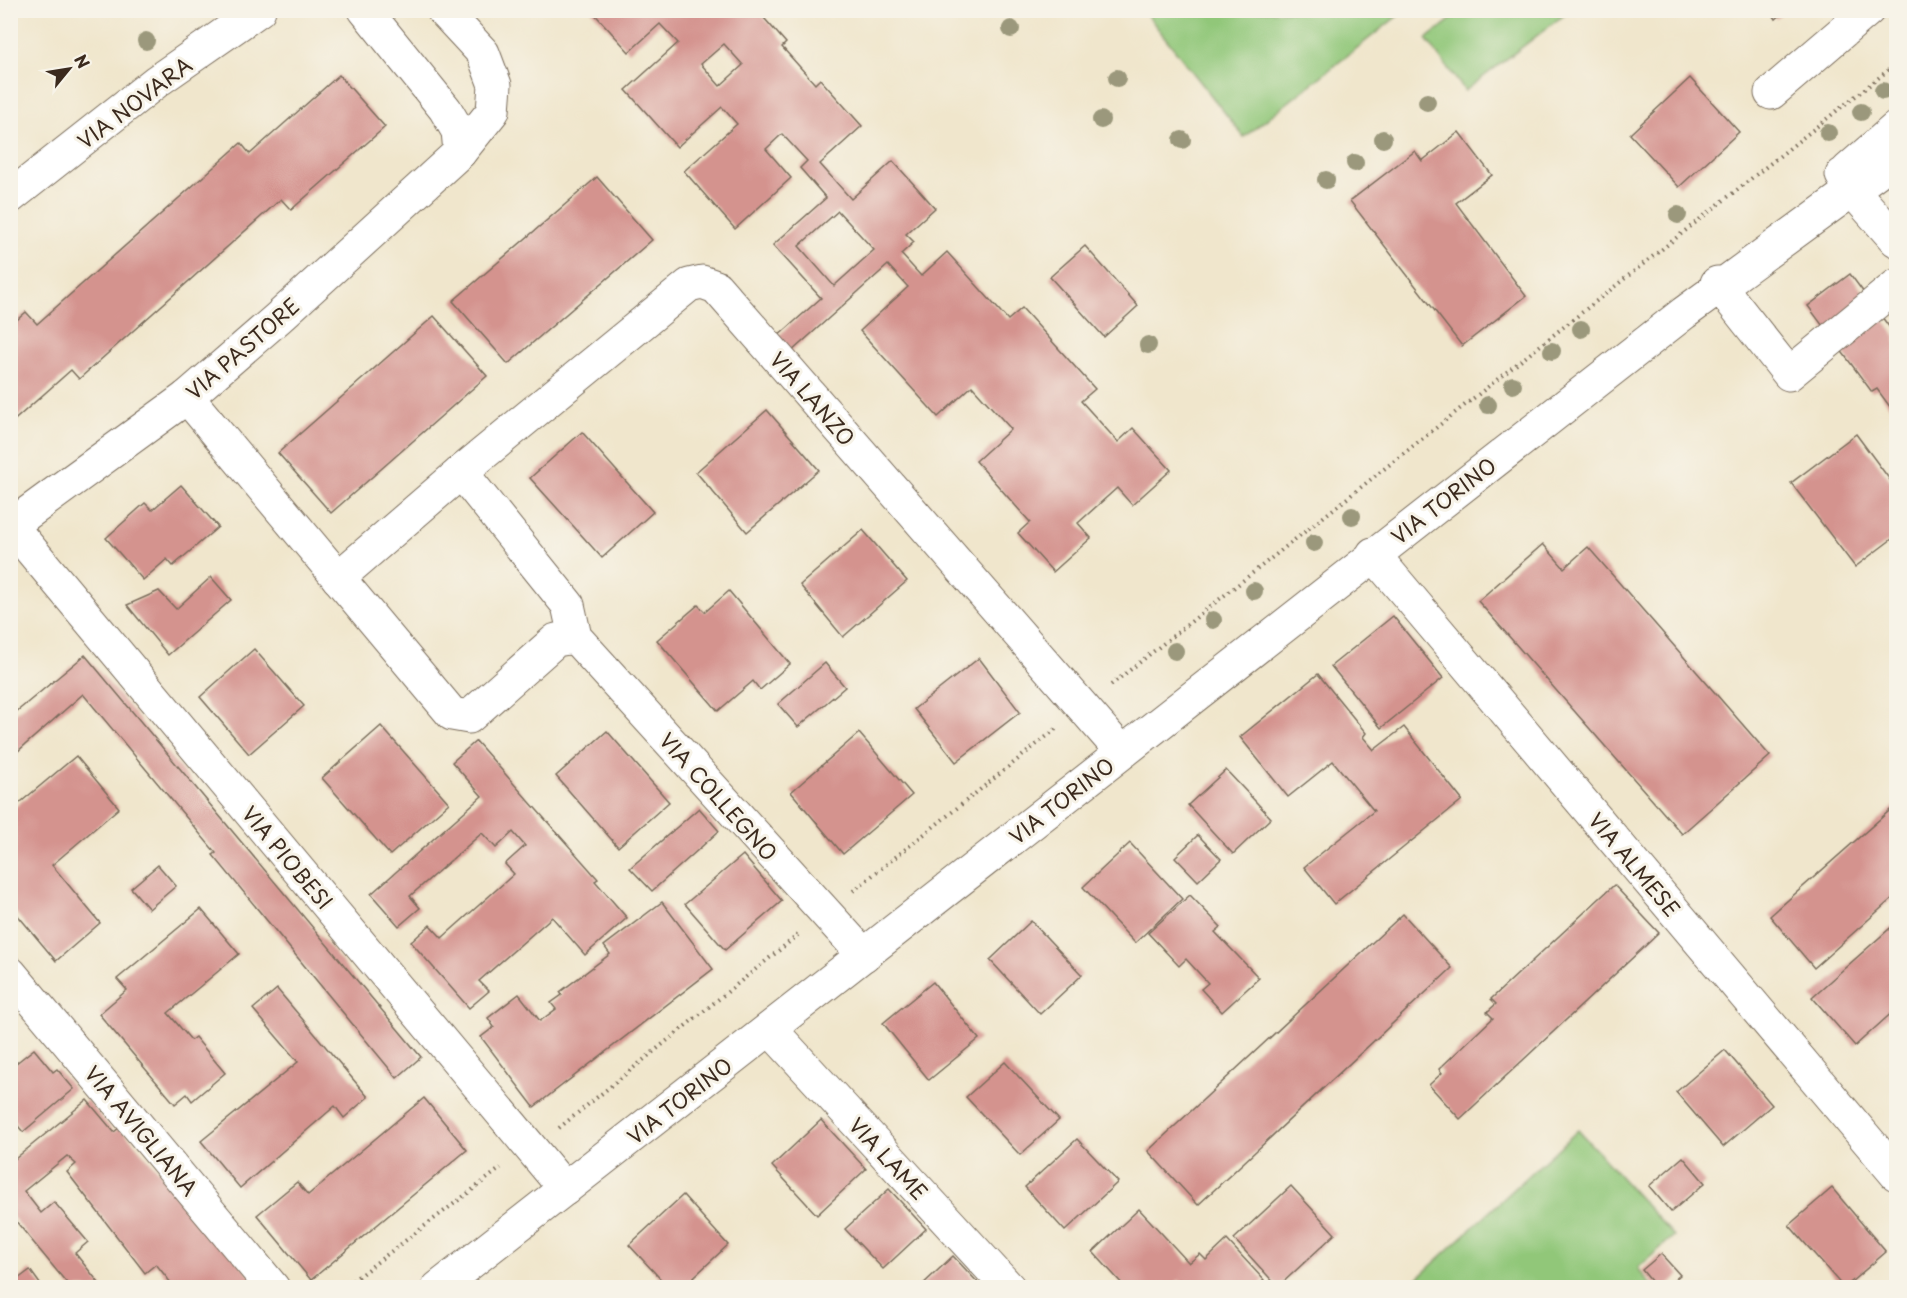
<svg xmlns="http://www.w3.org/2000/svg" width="1907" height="1298" font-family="'Playpen Sans',sans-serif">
<rect width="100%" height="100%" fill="#f7f3e8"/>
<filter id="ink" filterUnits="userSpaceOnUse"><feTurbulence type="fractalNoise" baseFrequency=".0167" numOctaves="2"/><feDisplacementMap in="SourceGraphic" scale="12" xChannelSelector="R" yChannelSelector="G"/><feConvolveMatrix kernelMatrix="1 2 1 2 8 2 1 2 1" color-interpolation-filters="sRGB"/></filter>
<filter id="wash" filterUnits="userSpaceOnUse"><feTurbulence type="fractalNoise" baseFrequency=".008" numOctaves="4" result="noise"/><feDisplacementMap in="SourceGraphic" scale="24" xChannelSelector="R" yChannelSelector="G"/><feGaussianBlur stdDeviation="1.35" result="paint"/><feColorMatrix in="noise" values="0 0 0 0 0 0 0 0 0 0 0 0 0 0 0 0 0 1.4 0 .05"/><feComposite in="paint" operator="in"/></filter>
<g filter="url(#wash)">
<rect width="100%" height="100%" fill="#f0e6cc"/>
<g fill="#91c779" stroke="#66784c" stroke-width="1.5">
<polygon points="1144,11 1404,11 1244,137"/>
<polygon points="1462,11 1569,10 1569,11 1465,91 1426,39"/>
<polygon points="1578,1130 1674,1236 1638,1268 1652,1287 1408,1287"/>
</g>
<g id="blocks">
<g fill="#d4938e" fill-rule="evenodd">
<path d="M591,10H738L739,12L741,10H757L786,43L782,47L815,84L820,79L862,126L820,164L851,199L893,161L935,208L906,234L914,242L901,254L921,276L947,252L1008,320L1022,308L1095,389L1081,401L1118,442L1133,428L1171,470L1132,505L1117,488L1078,523L1091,538L1053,572L1018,533L1030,522L976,461L1011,429L972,386L938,417L860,331L908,287L888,265L791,352L777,337L821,298L773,245L826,198L800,168L807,161L782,134L766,149L791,178L735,229L684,171L737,124L722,107L677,147L626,90L678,43L660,24L629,52ZM724,44L743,65L720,86L701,64ZM838,211L874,250L834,286L799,246Z"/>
<polygon points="1770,10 1786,10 1776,19"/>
<polygon points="339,75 385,127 291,210 281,199 79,379 71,370 10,424 10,326 26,312 37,324 241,143 250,154"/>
<polygon points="1690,78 1739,132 1679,187 1630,134"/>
<polygon points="1459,132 1492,175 1456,203 1526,296 1462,346 1350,201 1415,151 1422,161"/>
<polygon points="597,177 652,240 508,364 453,301"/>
<polygon points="1085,246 1138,306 1104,337 1050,277"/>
<polygon points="1850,274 1896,336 1896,415 1877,389 1872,392 1808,306"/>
<polygon points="434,316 487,376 331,513 278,453"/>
<polygon points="767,410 819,470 747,532 696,472"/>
<polygon points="582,432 653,512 602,558 530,478"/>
<polygon points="1856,434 1896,488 1896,536 1855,567 1791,483"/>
<polygon points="181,485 218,527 173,566 167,559 143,580 106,538 145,503 152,510"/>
<polygon points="863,530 907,581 843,637 800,585"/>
<polygon points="1543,544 1564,568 1588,547 1770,756 1682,834 1478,601"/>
<polygon points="211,577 231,600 168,655 127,605 159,591 176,609"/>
<polygon points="729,591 790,664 760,690 753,681 718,711 657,640 698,605 705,612"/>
<polygon points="1393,616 1443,678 1381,728 1331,666"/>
<polygon points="254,649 304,706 249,754 200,697"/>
<polygon points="85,655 421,1057 397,1078 213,855 216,853 83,694 10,758 10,717"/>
<polygon points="979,658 1020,712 956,762 914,709"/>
<polygon points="825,663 845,687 798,727 778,704"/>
<polygon points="1318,674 1366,733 1363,737 1374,750 1404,727 1462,800 1334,904 1304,867 1374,811 1333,761 1288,797 1240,737"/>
<polygon points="381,726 449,803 390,855 322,778"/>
<polygon points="607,731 669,802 618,847 556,776"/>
<polygon points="859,733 912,795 843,854 791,792"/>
<polygon points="476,741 598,879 595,881 627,918 585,955 552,917 479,981 489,991 469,1008 411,942 430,925 442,938 514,874 505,864 525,846 513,832 496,848 482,833 410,896 420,908 399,926 371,894 482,796 452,762"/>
<polygon points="76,756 119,808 52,865 100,923 56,961 10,906 10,811"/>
<polygon points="1226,770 1271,818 1233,854 1188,805"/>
<polygon points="1896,805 1896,895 1814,968 1770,916"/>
<polygon points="699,808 719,831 652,891 630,868"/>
<polygon points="1198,835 1221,859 1198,881 1175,857"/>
<polygon points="1130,843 1182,899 1135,943 1083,887"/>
<polygon points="743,855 782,901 725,950 685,904"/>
<polygon points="158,865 176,886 149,909 131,888"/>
<polygon points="1614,885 1659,933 1460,1119 1429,1085 1442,1073 1439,1069 1493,1018 1487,1012 1496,1004 1491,999"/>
<polygon points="1190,895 1221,927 1215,932 1259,978 1222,1012 1201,989 1208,983 1186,959 1179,966 1148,933"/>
<polygon points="662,902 713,969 534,1107 481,1037 494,1027 488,1018 519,994 540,1021 556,1009 551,1003 562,995 560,992 610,954 604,946"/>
<polygon points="201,909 239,954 168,1013 191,1040 195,1037 225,1073 192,1101 187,1094 175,1104 99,1014 127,990 117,979"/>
<polygon points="1403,914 1452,968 1198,1205 1148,1151"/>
<polygon points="1031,921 1082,975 1040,1014 990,960"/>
<polygon points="1896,923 1896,1009 1855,1046 1812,997"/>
<polygon points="933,982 979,1039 929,1080 883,1023"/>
<polygon points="277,989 368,1097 344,1118 335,1106 240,1188 201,1141 298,1062 253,1009"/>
<polygon points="34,1049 53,1072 57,1069 74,1089 23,1132 13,1120 10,1122 10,1068"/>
<polygon points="1725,1050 1772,1105 1723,1147 1676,1092"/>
<polygon points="1005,1062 1059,1120 1020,1155 966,1097"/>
<polygon points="424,1098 467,1150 311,1280 257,1215 297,1182 308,1195"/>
<polygon points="87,1100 114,1132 120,1127 261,1288 175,1288 156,1264 145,1273 67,1172 76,1164 67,1156 24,1191 41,1213 54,1202 88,1242 75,1253 103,1288 71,1288 10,1214 10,1163"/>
<polygon points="821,1120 866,1169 817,1215 772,1166"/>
<polygon points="1077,1139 1118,1182 1065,1231 1025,1187"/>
<polygon points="1683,1157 1705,1183 1671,1212 1649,1186"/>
<polygon points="1291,1186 1335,1234 1278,1287 1234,1239"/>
<polygon points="1832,1188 1886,1252 1844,1288 1789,1225"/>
<polygon points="889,1189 926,1229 883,1269 845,1229"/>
<polygon points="683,1195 728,1245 682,1288 669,1288 629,1245"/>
<polygon points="1139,1209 1189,1263 1200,1254 1206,1260 1227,1240 1264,1280 1256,1288 1185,1288 1179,1280 1171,1288 1126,1288 1093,1252"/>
<polygon points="1661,1254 1680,1275 1665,1288 1657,1288 1642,1270"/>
<polygon points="953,1256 983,1288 919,1288"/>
<polygon points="30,1270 43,1288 10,1288 10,1285"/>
</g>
</g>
</g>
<g filter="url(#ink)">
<use href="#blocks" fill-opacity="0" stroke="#7a6c5b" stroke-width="1.5"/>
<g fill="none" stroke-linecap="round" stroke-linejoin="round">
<defs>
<g id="minor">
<polyline points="365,10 445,109 458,131 460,152"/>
<polyline points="1771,93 1868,10"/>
<polyline points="1842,175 1852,190 1896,240"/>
<polyline points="10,197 157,81 259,10"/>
<polyline points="1717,283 1789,374 1896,286"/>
<polyline points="187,397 452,714 469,717 556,640 575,637"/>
<polyline points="461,472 689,285 702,282 716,287 1122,752"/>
<polyline points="10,526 187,397 278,318 460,152 493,111 495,85 483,53 443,10"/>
<polyline points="11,526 565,1189"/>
<polyline points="1373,554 1896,1174"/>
<polyline points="338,578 461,472 568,605 575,637 864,955"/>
<polyline points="10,973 273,1288"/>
<polyline points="770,1029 1009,1288"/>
</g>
<g id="major">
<polyline points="1848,170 1896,128"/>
<polyline points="438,1288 1684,313 1896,158"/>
</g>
</defs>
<use href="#minor" stroke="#7a6c5b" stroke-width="35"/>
<use href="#major" stroke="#7a6c5b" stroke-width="35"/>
<g stroke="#7a6c5b" stroke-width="4" stroke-dasharray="1.5 4.5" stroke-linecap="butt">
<polyline points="1111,685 1896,64"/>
<polyline points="853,891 1056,729"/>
<polyline points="559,1128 798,935"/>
<polyline points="343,1288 501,1168"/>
</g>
<use href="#minor" stroke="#fff" stroke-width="33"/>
<use href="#major" stroke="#fff" stroke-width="33"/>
</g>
<g fill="#9b987b">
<circle cx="1011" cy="29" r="9"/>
<circle cx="146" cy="41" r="9"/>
<circle cx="1117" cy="78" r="9"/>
<circle cx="1883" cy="91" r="9"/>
<circle cx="1427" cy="102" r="9"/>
<circle cx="1861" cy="112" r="9"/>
<circle cx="1101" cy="120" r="9"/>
<circle cx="1828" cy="133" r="9"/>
<circle cx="1383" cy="139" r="9"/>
<circle cx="1182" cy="140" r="9"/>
<circle cx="1355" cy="163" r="9"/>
<circle cx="1326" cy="180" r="9"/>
<circle cx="1678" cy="215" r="9"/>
<circle cx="1581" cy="329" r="9"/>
<circle cx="1148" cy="345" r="9"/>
<circle cx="1552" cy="351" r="9"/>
<circle cx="1513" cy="385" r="9"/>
<circle cx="1488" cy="405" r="9"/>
<circle cx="1352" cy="516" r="9"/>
<circle cx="1314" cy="543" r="9"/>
<circle cx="1254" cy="591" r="9"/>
<circle cx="1213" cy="620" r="9"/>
<circle cx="1175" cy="651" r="9"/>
</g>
</g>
<g text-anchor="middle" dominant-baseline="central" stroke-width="6" stroke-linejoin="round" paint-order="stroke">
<g font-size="21" fill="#3b2a1e" stroke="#f7f3e8">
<text transform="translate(134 102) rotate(-37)">VIA NOVARA</text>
<text transform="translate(242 348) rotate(-41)">VIA PASTORE</text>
<text transform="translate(813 398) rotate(49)">VIA LANZO</text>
<text transform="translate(1443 500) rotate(-38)">VIA TORINO</text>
<text transform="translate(719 796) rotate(48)">VIA COLLEGNO</text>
<text transform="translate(1061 800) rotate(-38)">VIA TORINO</text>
<text transform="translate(288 857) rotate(50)">VIA PIOBESI</text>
<text transform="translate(1635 864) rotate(50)">VIA ALMESE</text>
<text transform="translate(679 1100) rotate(-38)">VIA TORINO</text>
<text transform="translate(142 1130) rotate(50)">VIA AVIGLIANA</text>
<text transform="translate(889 1158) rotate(47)">VIA LAME</text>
</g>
</g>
<rect width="1907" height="1298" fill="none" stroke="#f7f3e8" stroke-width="36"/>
<g transform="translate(69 69) rotate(60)" stroke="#f7f3e8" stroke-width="4.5" paint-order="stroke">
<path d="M0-4.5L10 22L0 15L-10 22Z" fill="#3b2a1e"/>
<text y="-9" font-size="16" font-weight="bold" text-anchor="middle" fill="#3b2a1e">N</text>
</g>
</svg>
